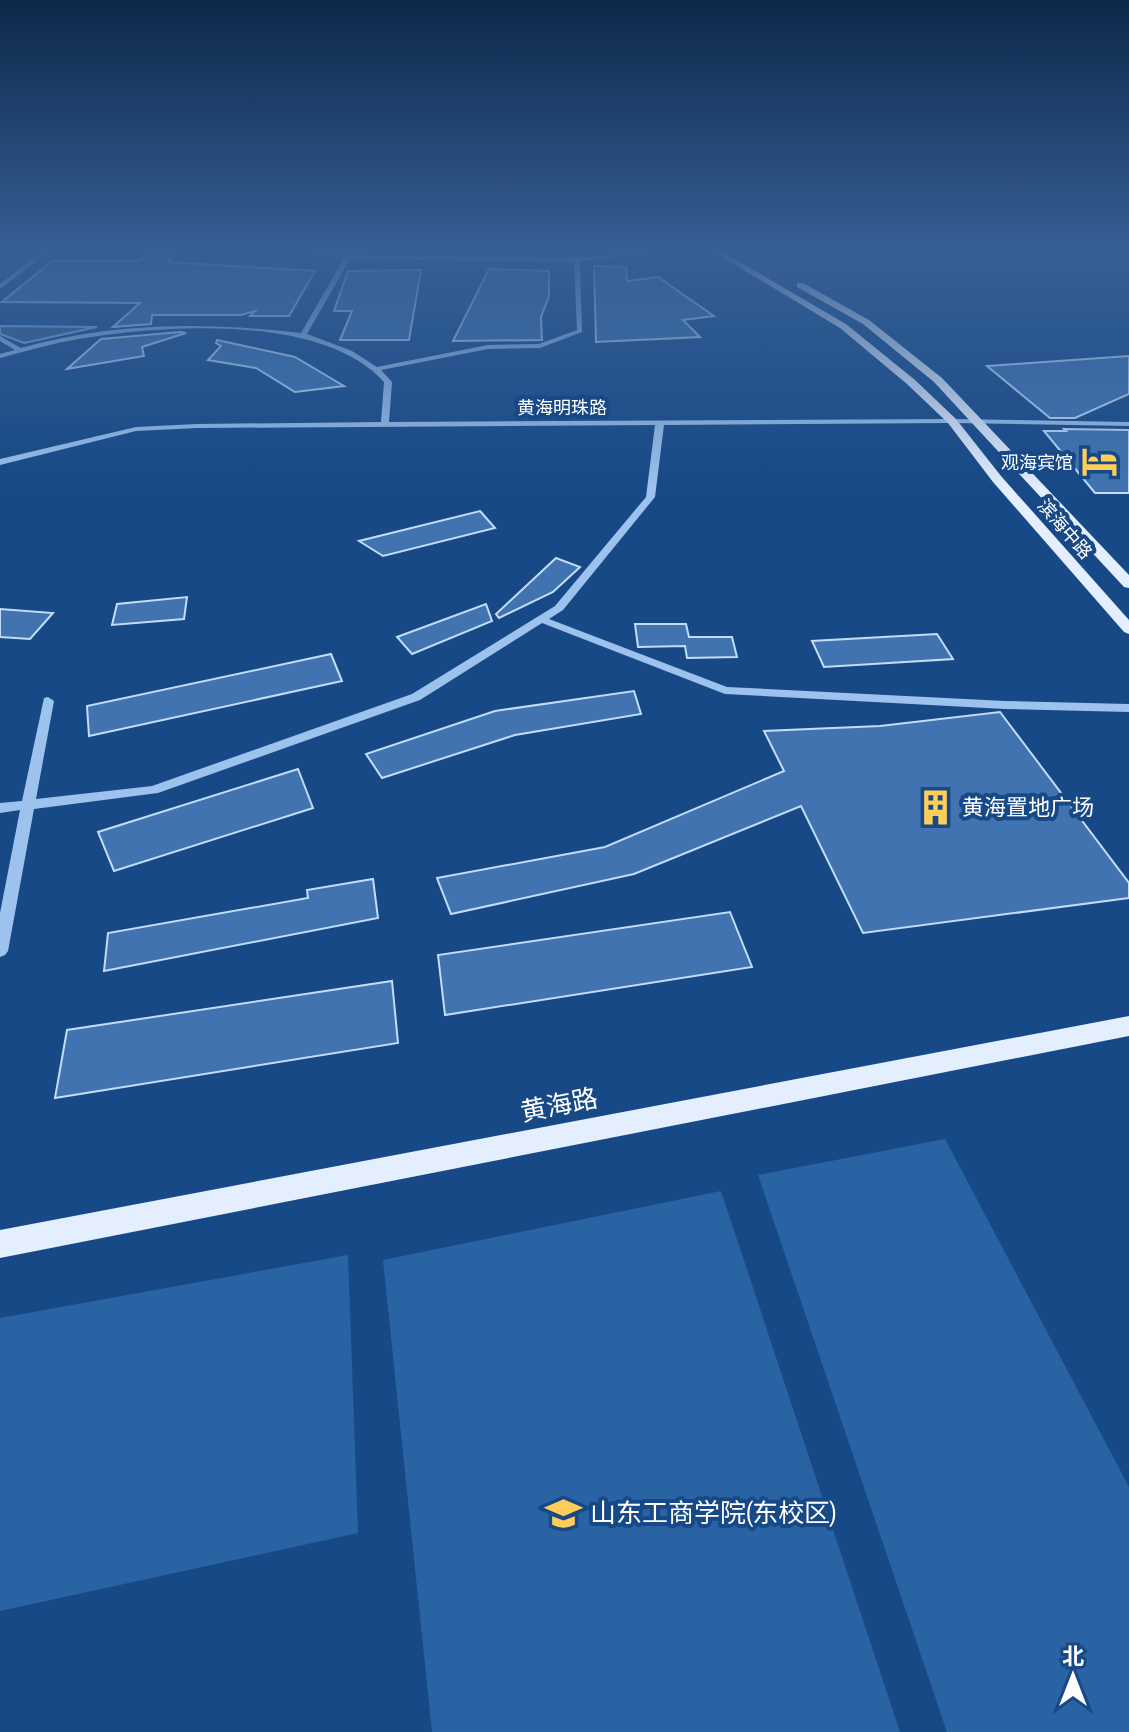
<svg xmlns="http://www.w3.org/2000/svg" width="1129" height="1732" font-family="'Asap Condensed','Noto Sans SC',sans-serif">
<rect width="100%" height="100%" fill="#174986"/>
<g fill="#2a63a4">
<polygon points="945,1139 1129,1487 1129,1732 947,1732 758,1175"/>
<polygon points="721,1191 900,1732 432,1732 383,1260"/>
<polygon points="348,1255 358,1533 0,1611 0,1318"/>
</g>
<polygon fill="#3a5f8c" stroke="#8fbdf0" stroke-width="2" points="0,326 97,327 24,343 0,334"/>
<g fill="#4073b0" stroke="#c3dcfa" stroke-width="2">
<polygon points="152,248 179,248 168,262 315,271 289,316 250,316 255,311 241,315 152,315 151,324 113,327 140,303 2,302 52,261 140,261"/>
<polygon points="594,266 626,267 627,281 658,277 714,316 683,320 700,337 596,342"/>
<polygon points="489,269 549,271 549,296 541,317 542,340 453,341"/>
<polygon points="421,270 409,340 340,340 352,311 334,311 348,271"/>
<polygon points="180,332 186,333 142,347 144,356 67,369 101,339"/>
<polygon points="217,340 295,357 344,386 295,392 256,368 208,360 221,346 216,343"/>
<polygon points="1129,356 1129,394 1075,418 1050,418 987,366"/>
<polygon points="1064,429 1129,430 1129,493 1095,493 1044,431 1066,431"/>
<polygon points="480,511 495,528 383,556 359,541"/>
<polygon points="556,558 580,567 553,592 499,618 496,614"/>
<polygon points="187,597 184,619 112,625 117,604"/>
<polygon points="486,604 492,621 412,654 397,637"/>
<polygon points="0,609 53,613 30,639 0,637"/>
<polygon points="635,624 686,624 689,637 732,637 737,657 687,658 685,646 638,647"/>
<polygon points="937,634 953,659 824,667 812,641"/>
<polygon points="331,654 342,681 89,736 87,706"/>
<polygon points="634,691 641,714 515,735 382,778 366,754 495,711"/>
<polygon points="1000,712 1129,883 1129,898 863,933 801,806 634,874 451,914 437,878 605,847 784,771 764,731 880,726"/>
<polygon points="298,769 313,808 114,871 98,832"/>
<polygon points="373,879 378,918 104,971 108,933 308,898 307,890"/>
<polygon points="730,912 752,967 445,1015 438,955"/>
<polygon points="392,981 398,1043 55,1098 67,1030"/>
</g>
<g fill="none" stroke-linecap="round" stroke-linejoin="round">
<g fill="#9dc2ed" fill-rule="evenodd">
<polygon points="47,248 53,248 0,289 0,284"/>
<path d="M281,248L348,255L577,258L699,248L580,261L582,332L540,348L488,349L381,370L392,382L389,422L952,419L1129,422V426L952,423L664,425L655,497L563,610L549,619L727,687L1005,701L1129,704V712L1005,709L725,694L542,623L420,700L158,793L34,809L8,951L5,955L0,957V913L20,810L0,813V803L22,801L44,698L48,697L54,701L36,799L152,786L412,694L555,606L646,497L655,425L197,428L136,431L0,465V459L136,427L197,424L381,422L384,382C322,313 162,325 78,339C51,344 26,351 0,358V354L15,350L0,341V336L21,348C113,322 207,322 301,333L344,258ZM350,259L574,262L577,330L539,344L488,345L377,367L352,351L307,334Z"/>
</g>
<g fill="#e3eeff" fill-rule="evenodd">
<polygon points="707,248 716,248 846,324 915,380 956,419 1001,476 1129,620 1129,634 1124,632 993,482 948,423 907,384 840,328"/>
<polygon points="797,283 803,283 869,320 942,378 1129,575 1129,588 1124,587 934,382 863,324 797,287"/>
<polygon points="1129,1016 1129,1036 0,1258 0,1230"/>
</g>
</g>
<linearGradient id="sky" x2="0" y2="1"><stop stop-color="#0d284a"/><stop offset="0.51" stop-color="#365f95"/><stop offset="1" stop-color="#365f95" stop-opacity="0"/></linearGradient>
<rect width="1129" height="490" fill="url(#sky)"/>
<defs>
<symbol id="hotel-bare" viewBox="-9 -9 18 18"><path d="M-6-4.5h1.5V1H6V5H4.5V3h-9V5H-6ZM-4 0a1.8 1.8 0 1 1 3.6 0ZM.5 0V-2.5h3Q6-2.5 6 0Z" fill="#ffcd59" stroke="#174986" stroke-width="2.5" paint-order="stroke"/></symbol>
<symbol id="building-bare" viewBox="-9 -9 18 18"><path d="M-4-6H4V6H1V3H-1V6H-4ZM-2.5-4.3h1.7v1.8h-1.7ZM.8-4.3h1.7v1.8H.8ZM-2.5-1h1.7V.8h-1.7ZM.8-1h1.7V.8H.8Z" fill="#ffcd59" stroke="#174986" stroke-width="2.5" paint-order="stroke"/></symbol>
<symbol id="university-bare" viewBox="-9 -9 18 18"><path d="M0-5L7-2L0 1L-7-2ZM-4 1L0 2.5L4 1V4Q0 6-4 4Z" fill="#ffcd59" stroke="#174986" stroke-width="2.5" paint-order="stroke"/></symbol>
</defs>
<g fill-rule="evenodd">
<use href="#hotel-bare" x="1074" y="436" width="51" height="51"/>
<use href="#building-bare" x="910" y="782" width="51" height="51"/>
<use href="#university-bare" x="538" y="1488" width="51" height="51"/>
</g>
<g text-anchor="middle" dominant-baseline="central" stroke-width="8" stroke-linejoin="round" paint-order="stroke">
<g font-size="18" fill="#fff" stroke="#174986">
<text x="562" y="407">黄海明珠路</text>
<text transform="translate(1065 529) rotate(49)">滨海中路</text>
</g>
<g font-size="18" fill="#fff" stroke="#174986" text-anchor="end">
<text x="1073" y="462">观海宾馆</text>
</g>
<g font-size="22" fill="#fff" stroke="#174986" text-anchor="start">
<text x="962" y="807">黄海置地广场</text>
</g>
<g font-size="26" fill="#fff" stroke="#174986">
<text transform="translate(559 1105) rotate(-11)">黄海路</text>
</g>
<g font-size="26" fill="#fff" stroke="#174986" text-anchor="start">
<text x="590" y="1513">山东工商学院(东校区)</text>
</g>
</g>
<g transform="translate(1073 1676)" stroke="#174986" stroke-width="6" paint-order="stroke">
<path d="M0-6L14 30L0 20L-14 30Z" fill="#ffffff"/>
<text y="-12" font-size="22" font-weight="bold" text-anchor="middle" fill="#ffffff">北</text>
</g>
</svg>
